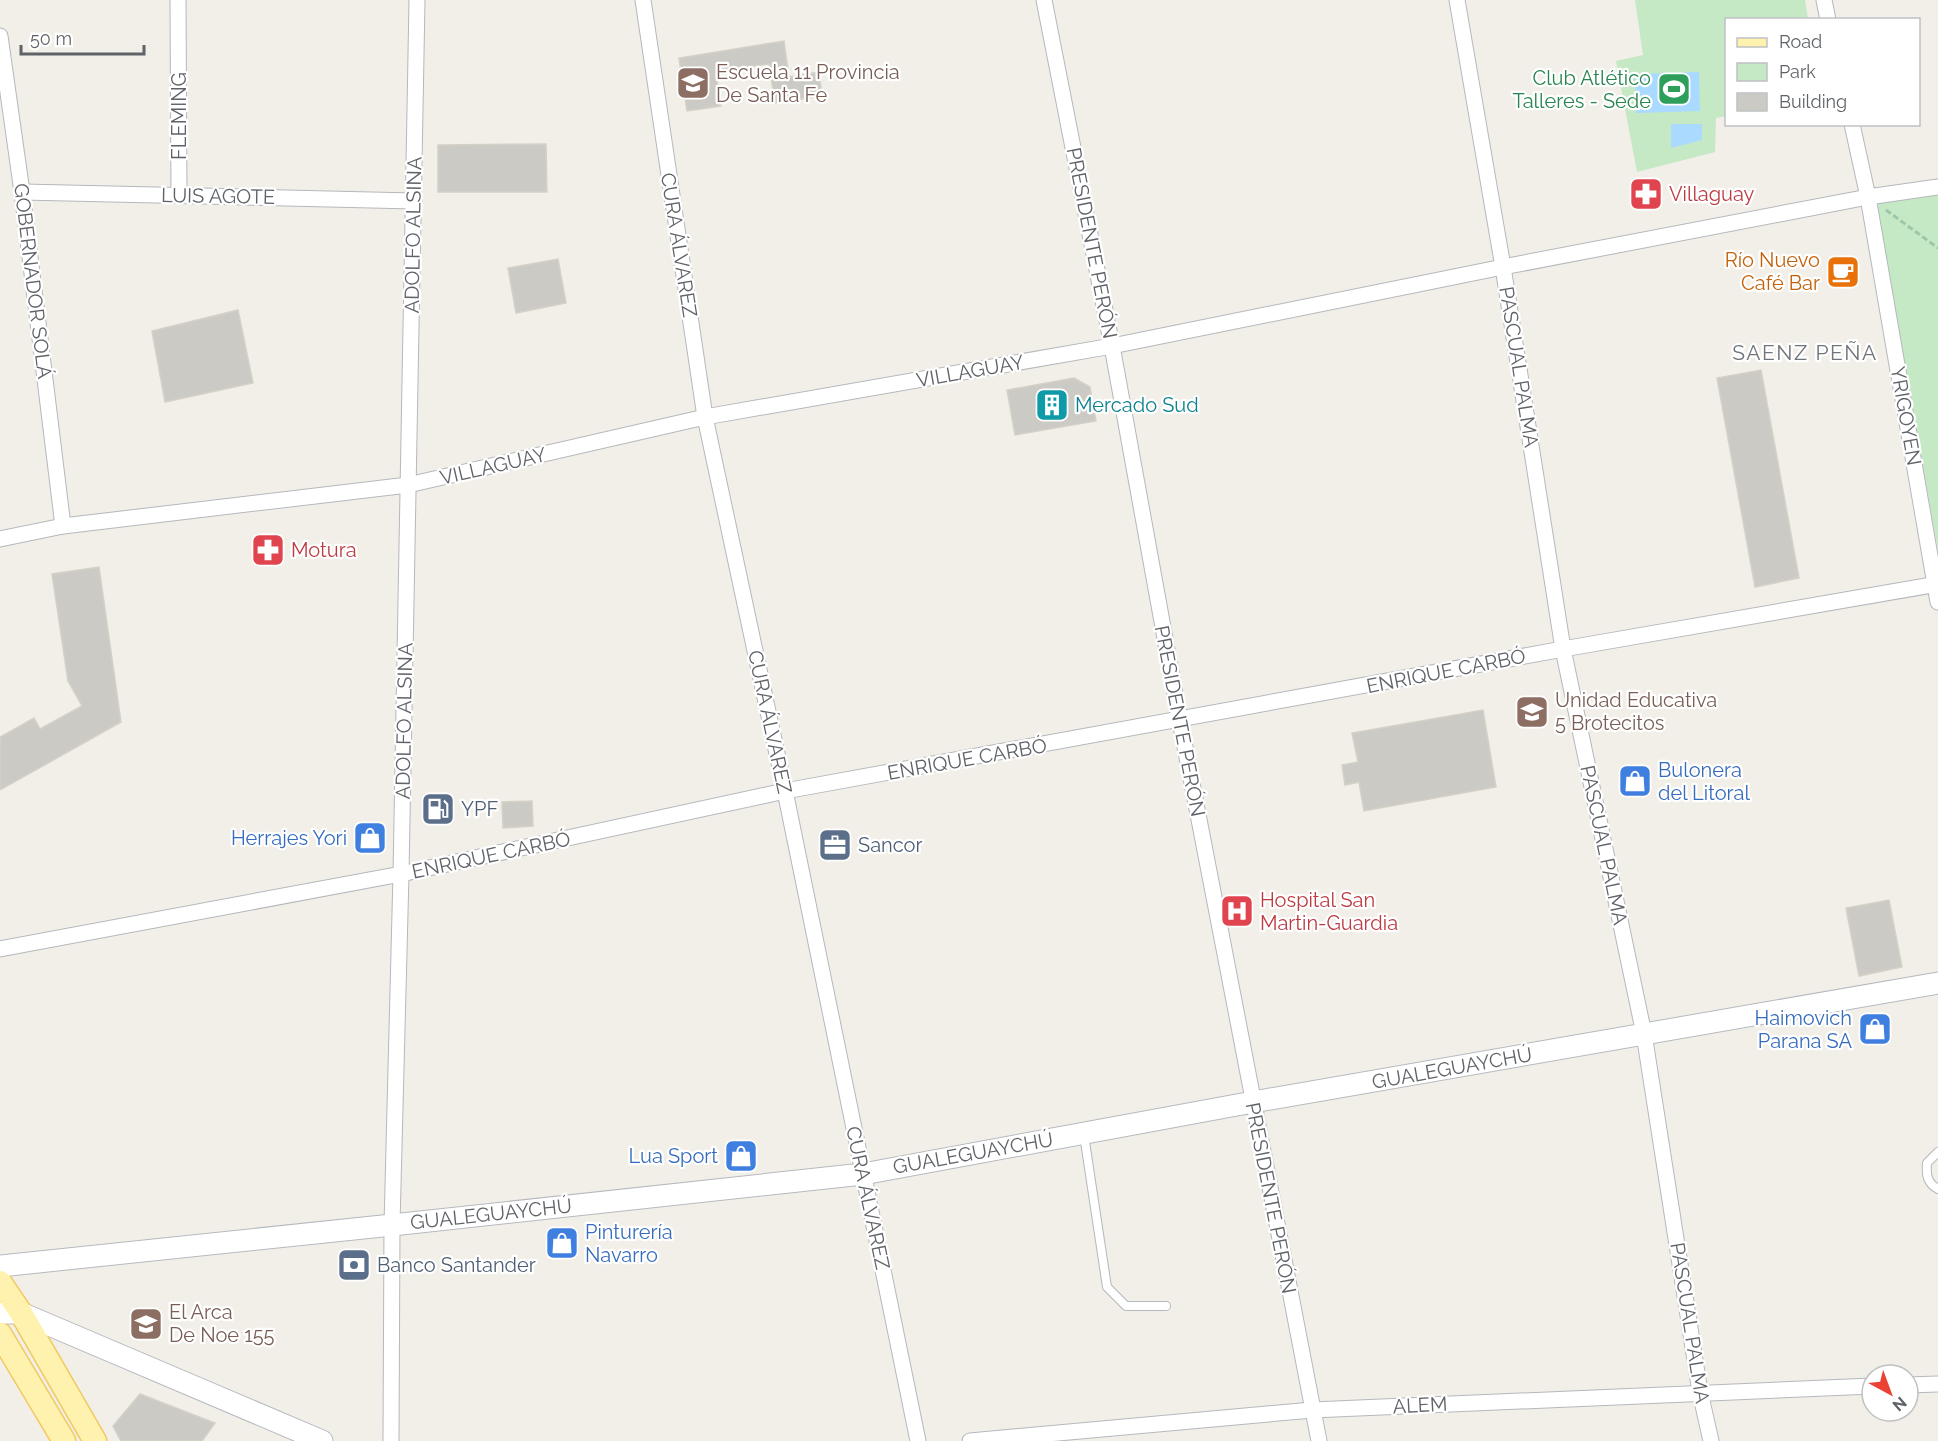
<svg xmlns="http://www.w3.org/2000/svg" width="1938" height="1441" font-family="Raleway,sans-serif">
<rect width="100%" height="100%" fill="#f1efe8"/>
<g fill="#c5e8c5">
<polygon points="1635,0 1805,0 1808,19 1726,20 1726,116 1716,118 1715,152 1637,172 1616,61 1643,55"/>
<polygon points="1938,193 1938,550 1875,202"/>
</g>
<g fill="#aadaff">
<polygon points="1699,72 1700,111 1636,113 1635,74"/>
<polygon points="1671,124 1702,124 1702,140 1671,148"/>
</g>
<g fill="#cccac5" stroke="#d6d1c6" stroke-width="1.5">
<polygon points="784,41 789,77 819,72 822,96 775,103 769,64 716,72 721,106 687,111 679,58"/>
<polygon points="546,144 547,192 438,192 438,145"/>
<polygon points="558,259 566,303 516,313 508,268"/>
<polygon points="238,310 253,383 165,402 152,331"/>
<polygon points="1761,370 1799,578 1755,587 1717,378"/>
<polygon points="1074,378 1090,387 1096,421 1015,435 1007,390"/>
<polygon points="99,567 121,722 0,790 0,737 34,718 40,729 82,706 68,681 52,574"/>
<polygon points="1483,710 1496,787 1364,811 1359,782 1345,785 1342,765 1358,762 1352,733"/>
<polygon points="532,801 533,826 503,828 502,802"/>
<polygon points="1889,900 1902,967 1859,976 1846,908"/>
<polygon points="140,1394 215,1423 202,1441 121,1441 113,1426"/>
</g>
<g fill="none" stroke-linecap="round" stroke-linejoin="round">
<defs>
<g id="lane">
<polyline points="1084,1135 1107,1287 1126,1306 1166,1306"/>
<path d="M1938,1152L1927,1163C1926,1175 1927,1183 1938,1189"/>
</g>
<g id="street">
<polyline points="178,0 179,195"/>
<polyline points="643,0 705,417 785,791 918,1441"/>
<polyline points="1044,0 1112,346 1180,721 1319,1441"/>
<polyline points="1457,0 1503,267 1563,649 1644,1034 1700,1392 1711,1441"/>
<polyline points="1824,0 1828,20"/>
<polyline points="0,36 22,192 63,526"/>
<polyline points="1852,124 1868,197 1938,602"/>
<polyline points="22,192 414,201"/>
<polyline points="0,539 63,526 408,485 705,417 1112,346 1503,267 1868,197 1938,187"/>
<polyline points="0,949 401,874 785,791 1563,649 1938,584"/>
<polyline points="1908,1385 1938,1384"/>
<polyline points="391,1441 392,1225 401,874 417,0"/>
<polyline points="970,1441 1312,1410 1872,1386"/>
</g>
<g id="secondary">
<polyline points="0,1266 392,1225 863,1174 1253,1102 1938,983"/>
<polyline points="0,1313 21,1313 322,1441"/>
</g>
<g id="primary">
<polyline points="0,1282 21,1313 95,1441"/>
<polyline points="0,1334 64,1441"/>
</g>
</defs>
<use href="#lane" stroke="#b5b8bc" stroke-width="10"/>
<use href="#street" stroke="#b5b8bc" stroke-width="17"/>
<use href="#secondary" stroke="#b6babf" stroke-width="23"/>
<use href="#primary" stroke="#f2c960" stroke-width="25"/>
<polyline stroke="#9cc7a9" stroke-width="3" stroke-dasharray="6 3" stroke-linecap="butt" points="1886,210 1938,248"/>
<use href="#lane" stroke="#fff" stroke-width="8"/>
<use href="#street" stroke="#fff" stroke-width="15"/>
<use href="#secondary" stroke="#fff" stroke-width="21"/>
<use href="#primary" stroke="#fff2af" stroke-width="22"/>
</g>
<defs>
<symbol id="school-square" viewBox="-11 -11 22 22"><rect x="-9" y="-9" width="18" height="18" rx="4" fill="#8d6e63" stroke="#fff"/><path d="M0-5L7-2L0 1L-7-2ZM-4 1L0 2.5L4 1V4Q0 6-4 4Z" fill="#fff"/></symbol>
<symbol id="stadium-square" viewBox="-11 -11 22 22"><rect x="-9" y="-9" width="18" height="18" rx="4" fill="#2e9e5b" stroke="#fff"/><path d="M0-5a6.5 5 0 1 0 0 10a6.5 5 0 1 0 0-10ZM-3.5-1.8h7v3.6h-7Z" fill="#fff"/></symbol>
<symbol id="pharmacy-square" viewBox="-11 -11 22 22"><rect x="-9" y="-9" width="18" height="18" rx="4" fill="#e0444e" stroke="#fff"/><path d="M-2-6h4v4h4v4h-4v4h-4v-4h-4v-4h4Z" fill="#fff"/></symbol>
<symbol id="cafe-square" viewBox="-11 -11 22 22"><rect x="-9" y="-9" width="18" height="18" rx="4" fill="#e8710a" stroke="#fff"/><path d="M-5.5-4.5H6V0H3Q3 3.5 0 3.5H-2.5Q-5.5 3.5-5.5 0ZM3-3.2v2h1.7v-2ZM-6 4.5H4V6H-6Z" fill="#fff"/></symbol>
<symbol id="building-square" viewBox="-11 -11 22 22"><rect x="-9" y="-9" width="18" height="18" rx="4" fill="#0f9aa8" stroke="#fff"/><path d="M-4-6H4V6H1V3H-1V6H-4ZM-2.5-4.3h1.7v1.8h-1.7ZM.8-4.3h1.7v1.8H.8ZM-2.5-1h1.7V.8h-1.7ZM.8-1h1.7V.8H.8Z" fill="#fff"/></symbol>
<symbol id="shop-square" viewBox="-11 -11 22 22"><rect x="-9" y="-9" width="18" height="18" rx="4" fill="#3f7fe0" stroke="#fff"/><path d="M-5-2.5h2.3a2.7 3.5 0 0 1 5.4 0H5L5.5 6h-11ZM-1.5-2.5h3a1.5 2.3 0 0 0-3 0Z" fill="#fff"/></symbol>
<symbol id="fuel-square" viewBox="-11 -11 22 22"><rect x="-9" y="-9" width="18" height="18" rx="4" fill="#5c6f8a" stroke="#fff"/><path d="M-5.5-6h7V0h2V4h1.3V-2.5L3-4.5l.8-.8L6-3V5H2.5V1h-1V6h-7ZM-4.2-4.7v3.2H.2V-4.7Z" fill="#fff"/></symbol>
<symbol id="office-square" viewBox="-11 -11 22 22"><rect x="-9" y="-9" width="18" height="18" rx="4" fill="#5c6f8a" stroke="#fff"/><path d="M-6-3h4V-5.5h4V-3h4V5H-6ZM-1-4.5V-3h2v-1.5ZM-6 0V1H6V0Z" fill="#fff"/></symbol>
<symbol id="hospital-square" viewBox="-11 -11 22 22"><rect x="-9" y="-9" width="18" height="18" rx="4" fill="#e0444e" stroke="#fff"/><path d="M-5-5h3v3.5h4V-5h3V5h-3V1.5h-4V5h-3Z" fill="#fff"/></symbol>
<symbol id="bank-square" viewBox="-11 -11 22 22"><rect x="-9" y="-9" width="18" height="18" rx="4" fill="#5c6f8a" stroke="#fff"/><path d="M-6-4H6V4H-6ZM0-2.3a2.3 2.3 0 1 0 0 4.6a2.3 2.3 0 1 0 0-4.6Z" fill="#fff"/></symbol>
</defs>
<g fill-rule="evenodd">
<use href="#school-square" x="674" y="64" width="38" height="38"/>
<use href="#stadium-square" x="1655" y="70" width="38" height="38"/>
<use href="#pharmacy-square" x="1627" y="175" width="38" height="38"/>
<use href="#cafe-square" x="1824" y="253" width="38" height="38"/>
<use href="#building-square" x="1033" y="386" width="38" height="38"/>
<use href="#pharmacy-square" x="249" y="531" width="38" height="38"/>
<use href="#school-square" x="1513" y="693" width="38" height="38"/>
<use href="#shop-square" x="1616" y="762" width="38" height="38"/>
<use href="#fuel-square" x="419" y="790" width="38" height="38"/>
<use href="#shop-square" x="351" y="819" width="38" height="38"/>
<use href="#office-square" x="816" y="826" width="38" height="38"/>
<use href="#hospital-square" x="1218" y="892" width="38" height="38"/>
<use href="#shop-square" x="1856" y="1010" width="38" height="38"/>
<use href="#shop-square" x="722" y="1137" width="38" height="38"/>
<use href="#shop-square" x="543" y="1224" width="38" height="38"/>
<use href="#bank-square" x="335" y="1246" width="38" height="38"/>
<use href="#school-square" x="127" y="1305" width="38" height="38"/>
</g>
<g text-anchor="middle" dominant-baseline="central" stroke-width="4.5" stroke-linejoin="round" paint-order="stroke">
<g font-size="20" fill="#785e54" stroke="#fff" text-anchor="start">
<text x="716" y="72">Escuela 11 Provincia<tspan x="716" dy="23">De Santa Fe</tspan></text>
<text x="1555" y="700">Unidad Educativa<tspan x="1555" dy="23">5 Brotecitos</tspan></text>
<text x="169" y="1312">El Arca<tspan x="169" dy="23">De Noe 155</tspan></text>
</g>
<g font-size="20" fill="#27864d" stroke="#fff" text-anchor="end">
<text x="1651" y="78">Club Atlético<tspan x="1651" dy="23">Talleres - Sede</tspan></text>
</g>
<g font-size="20" fill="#5f6368" stroke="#fff">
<text transform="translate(179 116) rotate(-90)">FLEMING</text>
<text transform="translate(218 196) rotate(1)">LUIS AGOTE</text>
<text transform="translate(413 235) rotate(-89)">ADOLFO ALSINA</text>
<text transform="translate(1092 243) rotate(79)">PRESIDENTE PERÓN</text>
<text transform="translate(679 245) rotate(81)">CURA ÁLVAREZ</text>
<text transform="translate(33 281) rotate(83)">GOBERNADOR SOLÁ</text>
<text transform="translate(1519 367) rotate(81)">PASCUAL PALMA</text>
<text transform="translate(970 371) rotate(-10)">VILLAGUAY</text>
<text transform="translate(1906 416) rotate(80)">YRIGOYEN</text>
<text transform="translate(493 466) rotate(-13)">VILLAGUAY</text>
<text transform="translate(1446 671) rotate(-11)">ENRIQUE CARBÓ</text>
<text transform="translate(404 721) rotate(-89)">ADOLFO ALSINA</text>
<text transform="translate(1180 721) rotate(79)">PRESIDENTE PERÓN</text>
<text transform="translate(770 722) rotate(78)">CURA ÁLVAREZ</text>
<text transform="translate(967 759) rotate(-10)">ENRIQUE CARBÓ</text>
<text transform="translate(1604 845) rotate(78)">PASCUAL PALMA</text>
<text transform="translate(491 855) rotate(-12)">ENRIQUE CARBÓ</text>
<text transform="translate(1452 1068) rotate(-10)">GUALEGUAYCHÚ</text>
<text transform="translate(973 1153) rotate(-10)">GUALEGUAYCHÚ</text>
<text transform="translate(868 1198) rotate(78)">CURA ÁLVAREZ</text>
<text transform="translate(1271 1198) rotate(79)">PRESIDENTE PERÓN</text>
<text transform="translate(491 1214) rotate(-6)">GUALEGUAYCHÚ</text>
<text transform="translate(1690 1323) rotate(81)">PASCUAL PALMA</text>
<text transform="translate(1420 1405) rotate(-3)">ALEM</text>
</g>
<g font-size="20" fill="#be3a42" stroke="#fff" text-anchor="start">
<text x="1669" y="194">Villaguay</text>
<text x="291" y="550">Motura</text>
<text x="1260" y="900">Hospital San<tspan x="1260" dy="23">Martin-Guardia</tspan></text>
</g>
<g font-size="20" fill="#c56008" stroke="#fff" text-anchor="end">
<text x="1820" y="260">Río Nuevo<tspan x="1820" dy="23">Café Bar</tspan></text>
</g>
<g font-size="20" fill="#0d838f" stroke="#fff" text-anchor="start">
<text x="1075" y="405">Mercado Sud</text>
</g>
<g font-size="20" fill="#366cbe" stroke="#fff" text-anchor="end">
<text x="1658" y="770" text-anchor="start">Bulonera<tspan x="1658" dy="23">del Litoral</tspan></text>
<text x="347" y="838">Herrajes Yori</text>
<text x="1852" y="1018">Haimovich<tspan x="1852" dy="23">Parana SA</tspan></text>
<text x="718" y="1156">Lua Sport</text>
<text x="585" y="1232" text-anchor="start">Pinturería<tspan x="585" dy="23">Navarro</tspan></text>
</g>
<g font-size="20" fill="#4e5e75" stroke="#fff" text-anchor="start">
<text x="461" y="809">YPF</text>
<text x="858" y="845">Sancor</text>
<text x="377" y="1265">Banco Santander</text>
</g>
<g font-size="21" letter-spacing="1.5" fill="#70757a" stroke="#fff">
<text x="1805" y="352">SAENZ PEÑA</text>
</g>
</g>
<rect x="1725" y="18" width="195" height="108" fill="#ffffff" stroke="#bfc1c3" stroke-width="1.5"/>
<rect x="1737" y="38" width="30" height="9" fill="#fff2af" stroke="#bfc1c3" stroke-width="1.5"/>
<text x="1779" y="48" font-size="18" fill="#5f6368">Road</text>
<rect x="1737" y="63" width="30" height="18" fill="#c5e8c5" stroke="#bfc1c3" stroke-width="1.5"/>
<text x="1779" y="78" font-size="18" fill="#5f6368">Park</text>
<rect x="1737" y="93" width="30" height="18" fill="#cccac5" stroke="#bfc1c3" stroke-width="1.5"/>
<text x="1779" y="108" font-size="18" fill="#5f6368">Building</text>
<g transform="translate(1890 1393) rotate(139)"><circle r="28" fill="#ffffff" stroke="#bfc1c3" stroke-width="1.5"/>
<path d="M0-4.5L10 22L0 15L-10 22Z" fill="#ea4335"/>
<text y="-9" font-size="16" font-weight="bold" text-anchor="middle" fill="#5f6368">N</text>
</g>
<path d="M21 45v9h123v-9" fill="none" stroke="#5f6368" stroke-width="3"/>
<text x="30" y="45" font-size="18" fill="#5f6368" stroke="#ffffff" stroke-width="4.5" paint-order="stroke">50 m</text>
</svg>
